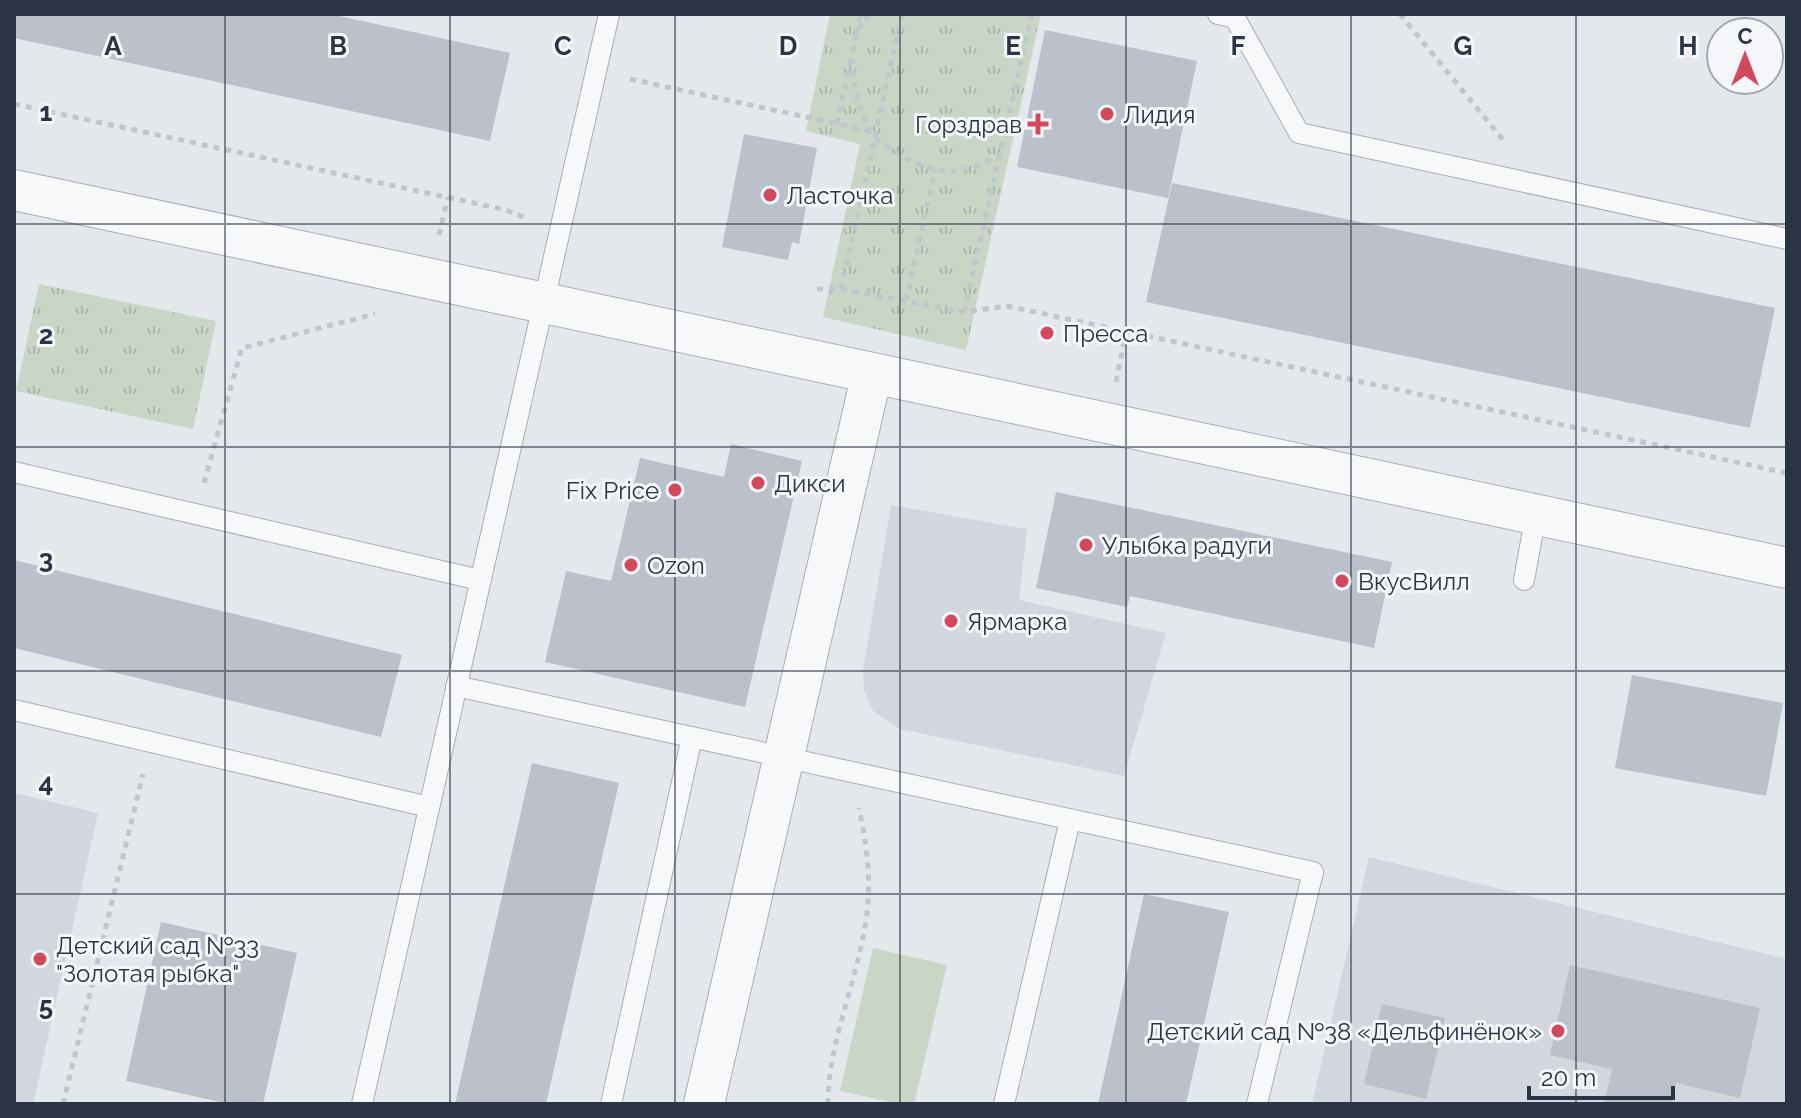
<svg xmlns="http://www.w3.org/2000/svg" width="1801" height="1118" font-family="Raleway,sans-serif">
<defs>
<pattern id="park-tufts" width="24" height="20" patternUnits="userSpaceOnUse" patternTransform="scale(2)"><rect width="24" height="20" fill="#c9d6c5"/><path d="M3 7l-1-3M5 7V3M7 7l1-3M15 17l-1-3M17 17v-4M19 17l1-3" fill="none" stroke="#adb8ab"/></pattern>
</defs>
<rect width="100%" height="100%" fill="#e4e7ec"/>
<g fill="#d2d6de">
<polygon points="891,505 1027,529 1019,600 1166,633 1124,776 900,729 873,711 864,690 863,670"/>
<polygon points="14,793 98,813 33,1104 14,1104"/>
<polygon points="1369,857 1787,959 1787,1104 1312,1104"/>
</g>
<g fill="url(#park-tufts)">
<polygon points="830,14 1041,14 966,350 823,317 860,144 806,131"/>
<polygon points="39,284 216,321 193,429 16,391"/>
</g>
<polygon fill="#c9d6c5" points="873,948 947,965 914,1104 899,1104 840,1091"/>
<g fill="#bbc0ca">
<polygon points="14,14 330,14 510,53 490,141 14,38"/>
<polygon points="1045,30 1197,61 1168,198 1017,167"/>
<polygon points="744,134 817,148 799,244 792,242 788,260 722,247"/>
<polygon points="1172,183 1775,308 1750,428 1146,302"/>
<polygon points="731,444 802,461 745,707 545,662 566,571 611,581 640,458 724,477"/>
<polygon points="1056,492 1392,562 1374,648 1130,596 1127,607 1036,588"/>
<polygon points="14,560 402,655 381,737 14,648"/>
<polygon points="1632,675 1783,703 1766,796 1615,768"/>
<polygon points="532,763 619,783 546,1104 455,1104"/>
<polygon points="1144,894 1229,912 1186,1104 1098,1104"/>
<polygon points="161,922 297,953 263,1104 229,1104 126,1081"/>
<polygon points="1570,965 1760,1008 1740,1098 1676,1083 1672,1104 1604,1104 1612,1069 1550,1055"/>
<polygon points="1382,1004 1445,1018 1426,1099 1364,1084"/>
</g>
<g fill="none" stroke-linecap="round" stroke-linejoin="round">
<defs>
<g id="lane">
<polyline points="1218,14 1235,18 1299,133 1787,239"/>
<polyline points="14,472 480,580"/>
<polyline points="1524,580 1536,514"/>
<polyline points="456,686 1313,872 1257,1104"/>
<polyline points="14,710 429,807"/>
<polyline points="362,1104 609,14"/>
<polyline points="611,1104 692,737"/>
<polyline points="1004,1104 1070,820"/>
</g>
<g id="street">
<polyline points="14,190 1787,568"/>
<polyline points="704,1104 872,373"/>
</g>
</defs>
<use href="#lane" stroke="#a9aeb7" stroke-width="22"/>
<use href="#street" stroke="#a9aeb7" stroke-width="42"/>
<g stroke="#c2c5cb" stroke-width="5" stroke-dasharray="6 6" stroke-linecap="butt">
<path d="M869,14C841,45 853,96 870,130"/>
<polyline points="1400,14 1503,140"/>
<polyline points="856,33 860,14"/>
<polyline points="630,79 871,131"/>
<polyline points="14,104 506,210 528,219"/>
<polyline points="837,124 851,58"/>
<path d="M875,138C901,158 930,175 964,170C976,168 989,160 1000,155"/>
<polyline points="439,235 448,197"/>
<polyline points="817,289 841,289 964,312 1007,306 1787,473"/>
<polyline points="841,289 902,14"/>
<polyline points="906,301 935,170"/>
<polyline points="964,312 1032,14"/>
<polyline points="1116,382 1126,332"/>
<polyline points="204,483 242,348 375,314"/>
<polyline points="63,1104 143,774"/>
<path d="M828,1104C828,1049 851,996 862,942C873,894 869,855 859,808"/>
</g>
<use href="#lane" stroke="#f7f8fa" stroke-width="20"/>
<use href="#street" stroke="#f7f8fa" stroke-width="40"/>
</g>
<path fill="none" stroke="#2b3445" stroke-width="2" stroke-opacity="0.55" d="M225,14V1104M450,14V1104M675,14V1104M900,14V1104M1126,14V1104M1351,14V1104M1576,14V1104M14,224H1787M14,447H1787M14,671H1787M14,894H1787"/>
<g fill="#d1495b" stroke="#f4f6f9" stroke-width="3">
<circle cx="1107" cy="114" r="8"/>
<path d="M1034 112h8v8h8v8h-8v8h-8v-8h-8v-8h8z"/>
<circle cx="770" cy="195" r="8"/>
<circle cx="1047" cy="333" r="8"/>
<circle cx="758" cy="483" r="8"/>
<circle cx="675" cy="490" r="8"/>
<circle cx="1086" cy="545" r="8"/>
<circle cx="631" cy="565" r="8"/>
<circle cx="1342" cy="581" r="8"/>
<circle cx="951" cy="621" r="8"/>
<circle cx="40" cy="959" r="8"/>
<circle cx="1558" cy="1031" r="8"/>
</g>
<g text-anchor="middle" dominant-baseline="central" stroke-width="6" stroke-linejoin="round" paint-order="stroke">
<g font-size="24" fill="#2b3445" stroke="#f4f6f9" text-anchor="start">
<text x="1123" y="114">Лидия</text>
<text x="1022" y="124" text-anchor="end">Горздрав</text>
<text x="786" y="195">Ласточка</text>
<text x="1063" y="333">Пресса</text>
<text x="774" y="483">Дикси</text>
<text x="659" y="490" text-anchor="end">Fix Price</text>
<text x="1102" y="545">Улыбка радуги</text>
<text x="647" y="565">Ozon</text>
<text x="1358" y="581">ВкусВилл</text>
<text x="967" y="621">Ярмарка</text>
<text x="56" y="945">Детский сад №33<tspan x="56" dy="28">"Золотая рыбка"</tspan></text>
<text x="1542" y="1031" text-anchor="end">Детский сад №38 «Дельфинёнок»</text>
</g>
</g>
<g font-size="26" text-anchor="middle" font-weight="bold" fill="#2b3445" stroke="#f4f6f9" stroke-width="6" stroke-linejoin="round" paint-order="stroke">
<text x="113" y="55">A</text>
<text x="338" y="55">B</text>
<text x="563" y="55">C</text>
<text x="788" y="55">D</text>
<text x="1013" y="55">E</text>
<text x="1238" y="55">F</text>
<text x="1463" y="55">G</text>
<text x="1688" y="55">H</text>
<text x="46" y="121">1</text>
<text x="46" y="344">2</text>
<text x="46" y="568">3</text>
<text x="46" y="792">4</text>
<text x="46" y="1015">5</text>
</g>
<rect width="1801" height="1118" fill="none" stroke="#2b3445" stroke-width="32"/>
<g transform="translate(1745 56)"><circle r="38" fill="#f4f6f9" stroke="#a4a8b1" stroke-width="2"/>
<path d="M0-6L14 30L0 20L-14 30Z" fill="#d1495b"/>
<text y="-12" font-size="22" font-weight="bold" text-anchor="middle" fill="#2b3445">С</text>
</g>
<path d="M1529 1086v12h144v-12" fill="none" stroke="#2b3445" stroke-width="4"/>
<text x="1541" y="1086" font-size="24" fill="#2b3445" stroke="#f4f6f9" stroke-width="6" paint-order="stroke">20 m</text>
</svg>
